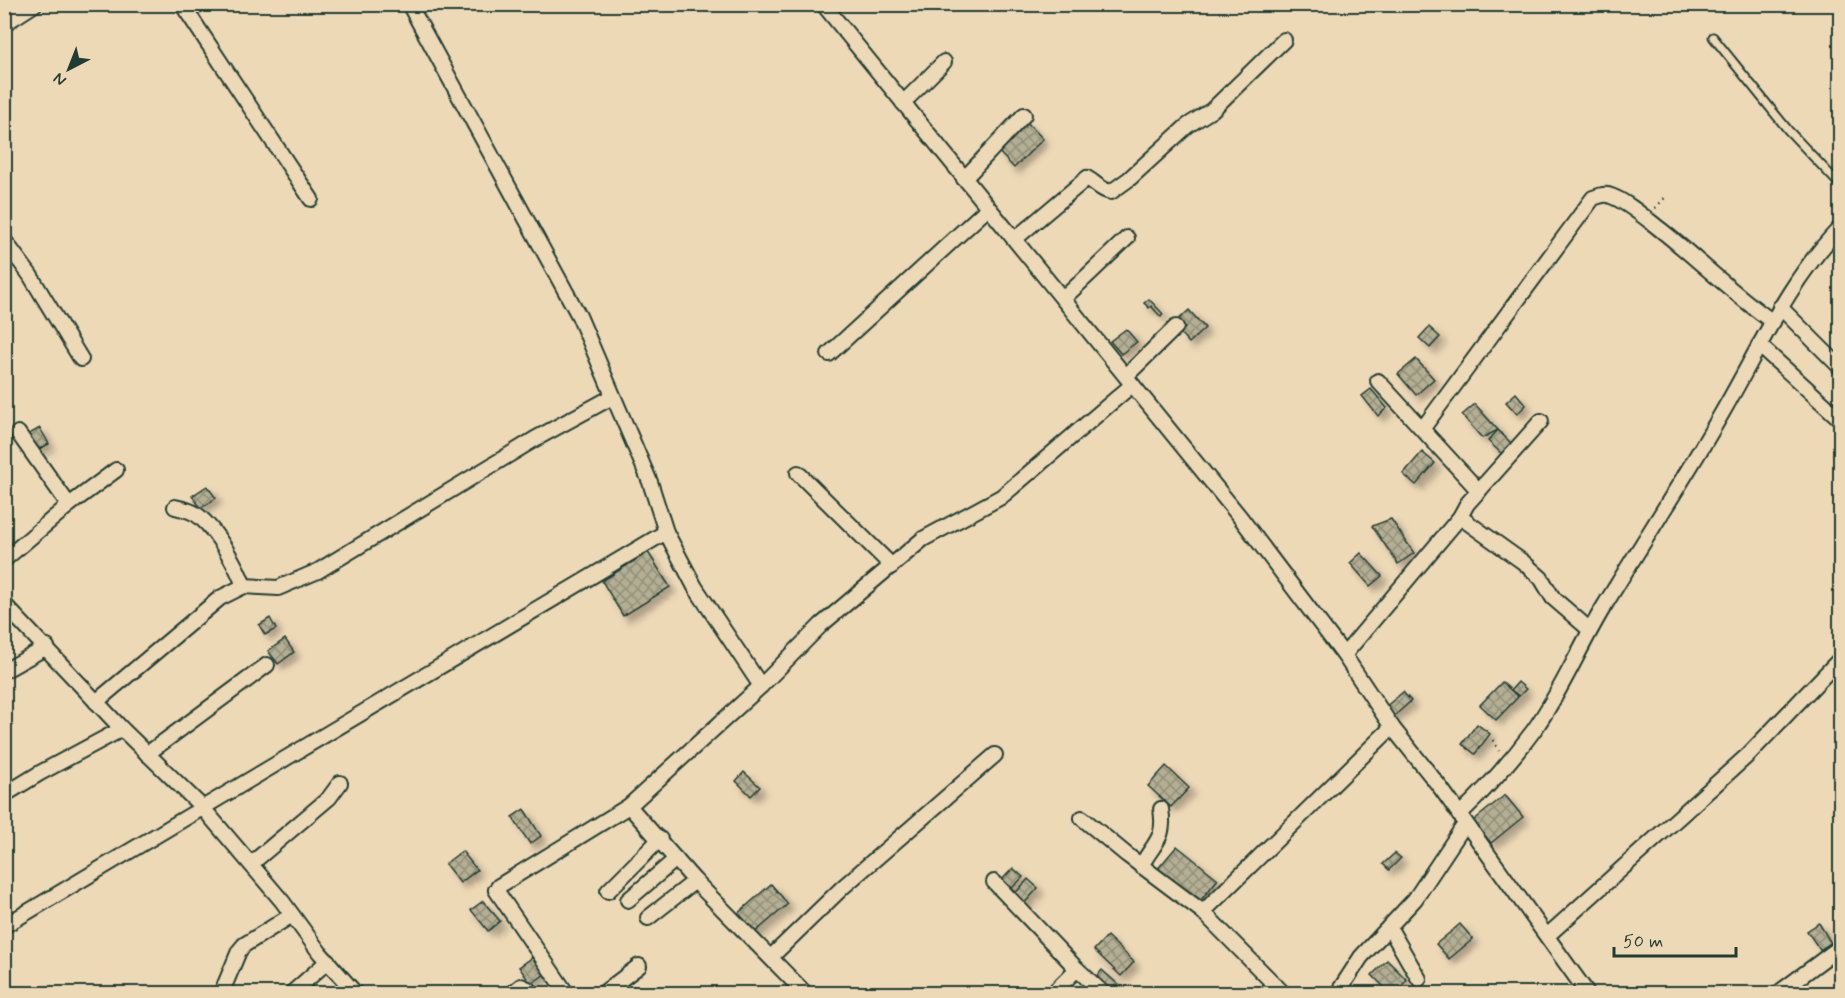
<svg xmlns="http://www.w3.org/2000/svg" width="1845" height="998" font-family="Mynerve,sans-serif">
<defs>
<pattern id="building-cross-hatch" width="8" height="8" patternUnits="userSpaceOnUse" patternTransform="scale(1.5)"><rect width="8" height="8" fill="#b4ae93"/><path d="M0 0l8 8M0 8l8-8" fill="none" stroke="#928f79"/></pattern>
<filter id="shadow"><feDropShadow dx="5.5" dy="5.5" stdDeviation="3" flood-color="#0004"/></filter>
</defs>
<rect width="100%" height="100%" fill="#eed9b7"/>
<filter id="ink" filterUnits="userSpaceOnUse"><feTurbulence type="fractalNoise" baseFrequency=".0167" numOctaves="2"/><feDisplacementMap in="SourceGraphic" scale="12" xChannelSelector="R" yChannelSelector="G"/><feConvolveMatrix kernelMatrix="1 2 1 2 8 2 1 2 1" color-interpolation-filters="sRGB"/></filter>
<g filter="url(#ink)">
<g fill="url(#building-cross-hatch)" stroke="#1f3d34" stroke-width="1.5" filter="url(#shadow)">
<polygon points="1026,121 1043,139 1014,168 997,150"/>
<polygon points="1149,299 1163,314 1161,317 1151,306 1149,308 1144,303"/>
<polygon points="1189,310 1205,328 1189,343 1180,333 1185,328 1178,320"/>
<polygon points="1429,327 1440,337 1430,348 1419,338"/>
<polygon points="1126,329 1137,342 1121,354 1110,341"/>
<polygon points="1416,359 1434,379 1416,395 1398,374"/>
<polygon points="1371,389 1387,408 1378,416 1362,396"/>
<polygon points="1516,393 1526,405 1517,414 1506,402"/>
<polygon points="1475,404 1498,430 1482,438 1462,415"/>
<polygon points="40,428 49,444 37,450 29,434"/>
<polygon points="1498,430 1512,444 1503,455 1488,441"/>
<polygon points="1422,452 1435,463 1416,485 1403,474"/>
<polygon points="207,486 216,498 201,508 192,496"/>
<polygon points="1391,519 1414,553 1398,564 1372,526"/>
<polygon points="648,552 670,587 623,616 602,581"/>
<polygon points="1361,553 1382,576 1370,586 1350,563"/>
<polygon points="270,618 276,629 265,635 259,625"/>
<polygon points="285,639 294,652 278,664 268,651"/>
<polygon points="1502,682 1518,697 1496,720 1480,705"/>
<polygon points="1518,682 1526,689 1519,696 1511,690"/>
<polygon points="1403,692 1411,701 1392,718 1384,708"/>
<polygon points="1477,724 1490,734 1475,754 1462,744"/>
<polygon points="1166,766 1189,788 1171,807 1148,786"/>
<polygon points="744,772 760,787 751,796 736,781"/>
<polygon points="1505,795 1523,817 1491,843 1473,821"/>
<polygon points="524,809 541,836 530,844 512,817"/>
<polygon points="1177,846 1218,879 1197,905 1156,871"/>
<polygon points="462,851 477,870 460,883 445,864"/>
<polygon points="1395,853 1401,858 1389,870 1383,864"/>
<polygon points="1013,868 1023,877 1007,893 998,884"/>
<polygon points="1028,879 1038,888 1021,907 1011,898"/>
<polygon points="771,884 788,904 752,935 735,916"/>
<polygon points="483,901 500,921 488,931 471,910"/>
<polygon points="1819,923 1831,943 1820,950 1807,931"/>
<polygon points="1460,924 1473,939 1449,959 1436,944"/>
<polygon points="1107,936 1134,962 1121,976 1094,950"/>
<polygon points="540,952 552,969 531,984 519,967"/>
<polygon points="1387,960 1407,980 1394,994 1391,994 1372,975"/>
<polygon points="1102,970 1120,986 1114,994 1109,994 1094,980"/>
</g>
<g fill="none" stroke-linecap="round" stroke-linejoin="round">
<defs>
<polyline id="lane" points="1713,37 1788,130 1840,185"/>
<g id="street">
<polyline points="182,4 311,199"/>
<polyline points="409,4 579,316 650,482 666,532 695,587 761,686"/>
<polyline points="823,4 1240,517 1344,655 1392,727 1440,787 1588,994"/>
<polyline points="4,24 35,4"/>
<polyline points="903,103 944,62"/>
<polyline points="964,179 1024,115"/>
<path d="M1015,239L1087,178C1096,183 1100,190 1111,192L1129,179L1187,126L1212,110L1284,40"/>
<polyline points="4,240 30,275 81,359"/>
<polyline points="1063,299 1127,238"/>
<polyline points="1780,307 1840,367"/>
<polyline points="1759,345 1838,417"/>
<polyline points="829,354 988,208"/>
<polyline points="1126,376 1176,327"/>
<polyline points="1378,381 1479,491"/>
<path d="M1423,428L1593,198C1599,196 1605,193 1611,196C1626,201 1648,220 1661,230C1699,260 1733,294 1773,322"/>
<polyline points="18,433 69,505"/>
<polyline points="798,473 892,566"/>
<path d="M175,507C184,509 194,511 201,518C217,532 237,566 244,586"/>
<polyline points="1460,517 1523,562 1541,578 1553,598 1590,630"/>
<polyline points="4,560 69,505 116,470"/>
<polyline points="4,604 122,729 202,807 282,901 320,953 356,994"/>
<polyline points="1344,655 1460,517 1467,504 1541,421"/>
<polyline points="4,671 47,647"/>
<polyline points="96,702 220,598 244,586 278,588 318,571 535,439 612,397"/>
<polyline points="147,754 267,665"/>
<polyline points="4,795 40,773 122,729"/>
<polyline points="629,806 695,881 806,994"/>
<path d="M1459,815C1486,789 1512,760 1534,730C1561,692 1579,648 1603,608C1644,540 1687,475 1726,406C1761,345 1790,279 1840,228"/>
<polyline points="1082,818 1127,855 1203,912 1284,994"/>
<polyline points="251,864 329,798 340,783"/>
<path d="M1141,866C1154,842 1166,839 1161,809"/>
<polyline points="994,882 1077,969 1104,994"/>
<polyline points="608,891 660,839"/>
<polyline points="628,900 676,859"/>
<polyline points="1203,912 1392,727"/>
<polyline points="648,918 695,881"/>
<polyline points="4,926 666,532"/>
<polyline points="1389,927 1419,979"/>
<polyline points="1547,936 1748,755 1840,659"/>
<polyline points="771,957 843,887 995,755"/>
<polyline points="292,993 328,961"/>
<polyline points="221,994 239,951 244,945 292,915"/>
<polyline points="511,994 521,986 528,989 531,994"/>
<polyline points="567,994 496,890 499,886 629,806 761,686 821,625 923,539 1001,497 1132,385"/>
<polyline points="602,994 639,966"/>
<polyline points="1052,994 1077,969"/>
<polyline points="1337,994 1361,957 1415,899 1465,824"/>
<polyline points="1777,994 1840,947"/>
</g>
</defs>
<use href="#lane" stroke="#1f3d34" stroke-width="11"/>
<use href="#street" stroke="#1f3d34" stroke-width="18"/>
<g stroke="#1f3d34" stroke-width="3" stroke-dasharray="1.5 4.5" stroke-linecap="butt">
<polyline points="1655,208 1666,196"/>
<polyline points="1493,740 1499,751"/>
</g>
<use href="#lane" stroke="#eed9b7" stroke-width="7"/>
<use href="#street" stroke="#eed9b7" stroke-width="14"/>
</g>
</g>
<rect width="1845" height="998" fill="none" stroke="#eed9b7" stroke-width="24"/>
<rect x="12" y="12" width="1821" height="974" fill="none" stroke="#1f3d34" stroke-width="2" filter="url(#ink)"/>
<g transform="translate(69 69) rotate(222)" stroke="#eed9b7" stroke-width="4.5" paint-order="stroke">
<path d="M0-4.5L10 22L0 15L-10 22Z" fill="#1f3d34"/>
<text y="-9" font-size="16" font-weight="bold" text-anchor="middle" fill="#1f3d34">N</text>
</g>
<path d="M1614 947v9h122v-9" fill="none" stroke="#1f3d34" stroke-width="3"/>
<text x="1623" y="947" font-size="18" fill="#1f3d34" stroke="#eed9b7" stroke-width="4.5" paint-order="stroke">50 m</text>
</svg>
